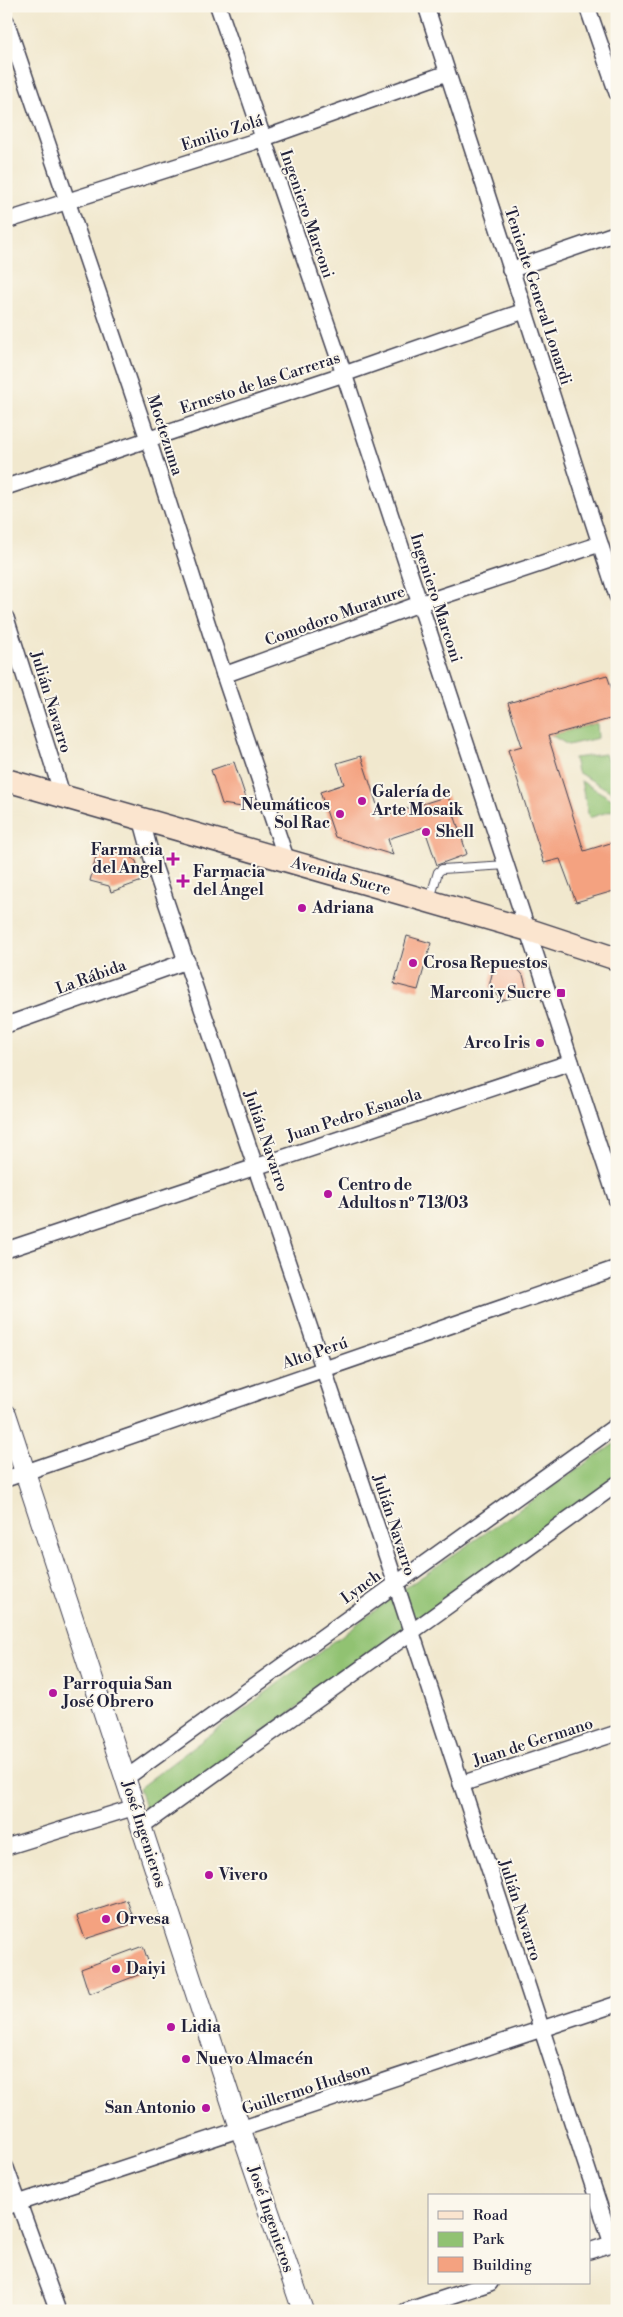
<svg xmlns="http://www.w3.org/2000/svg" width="623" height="2317" font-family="'Libre Bodoni',serif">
<rect width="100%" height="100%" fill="#fbf7ec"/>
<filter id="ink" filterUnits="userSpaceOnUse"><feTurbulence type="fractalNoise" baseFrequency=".02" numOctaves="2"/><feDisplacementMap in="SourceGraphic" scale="10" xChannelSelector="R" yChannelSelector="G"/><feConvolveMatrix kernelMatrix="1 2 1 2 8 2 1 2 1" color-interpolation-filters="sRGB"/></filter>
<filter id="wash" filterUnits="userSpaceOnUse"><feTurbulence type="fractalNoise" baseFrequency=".0096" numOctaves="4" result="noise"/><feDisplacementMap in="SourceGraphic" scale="20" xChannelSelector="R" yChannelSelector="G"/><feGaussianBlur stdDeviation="1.12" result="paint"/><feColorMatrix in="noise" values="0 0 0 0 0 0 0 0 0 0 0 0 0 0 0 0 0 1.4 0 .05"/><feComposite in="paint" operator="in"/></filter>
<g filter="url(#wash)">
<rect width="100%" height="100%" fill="#f1e8ce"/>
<g fill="#91c272" stroke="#5a7256">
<polygon points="597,723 598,738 568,745 551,735"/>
<polygon points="605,754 617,783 617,795 577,772 574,758"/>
<polygon points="581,781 617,802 617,809 589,818"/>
<polygon points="617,1442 617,1479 147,1815 139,1788 401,1591"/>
</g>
<g id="blocks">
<g fill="#f4a280">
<polygon points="607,675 617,704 617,717 548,736 584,851 617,841 617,890 576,902 560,859 544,863 508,750 522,746 508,703"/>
<polygon points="361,756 381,817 448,796 467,854 437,865 424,827 388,839 393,855 335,837 320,792 344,784 337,763"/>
<polygon points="234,762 247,801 242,807 222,804 211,770"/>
<polygon points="98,849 129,856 136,861 142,881 111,892 109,886 90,881"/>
<polygon points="407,936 431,943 418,990 394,984"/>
<polygon points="495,961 515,966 523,975 528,993 500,1001 496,991 489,987"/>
<polygon points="127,1900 135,1923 85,1939 77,1916"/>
<polygon points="143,1946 151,1970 89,1994 81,1969"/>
</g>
</g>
</g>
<g filter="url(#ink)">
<use href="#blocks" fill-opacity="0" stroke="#414051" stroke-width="1"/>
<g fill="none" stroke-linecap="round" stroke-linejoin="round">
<defs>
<polyline id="service" points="430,899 438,872 442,869 507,865"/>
<g id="minor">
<polyline points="218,6 344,374 617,1201"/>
<polyline points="426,6 617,596"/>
<polyline points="587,6 617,93"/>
<polyline points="6,21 148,439 224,675 287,861"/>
<polyline points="6,221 262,139 447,73"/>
<polyline points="510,270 617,233"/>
<polyline points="6,487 344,374 524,311"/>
<polyline points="6,618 63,797"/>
<polyline points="224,675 419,604 600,544"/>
<polyline points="141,818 154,866 387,1557 612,2244"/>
<polyline points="6,1025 187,961"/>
<polyline points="6,1250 571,1062"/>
<polyline points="6,1479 617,1268"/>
<polyline points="126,1778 617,1425"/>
<polyline points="461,1784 617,1733"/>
<polyline points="142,1826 617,1484"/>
<polyline points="6,1847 135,1807"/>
<polyline points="6,2168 58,2311"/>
<polyline points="6,2207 617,2004"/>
<polyline points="589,2251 617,2242"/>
<polyline points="406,2311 490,2283"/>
</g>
<polyline id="tertiary" points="6,1414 235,2113 303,2311"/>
<polyline id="secondary" points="6,780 529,930 617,959"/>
</defs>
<use href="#service" stroke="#414051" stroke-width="10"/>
<use href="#minor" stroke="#414051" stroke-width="18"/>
<use href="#tertiary" stroke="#414051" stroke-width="22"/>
<use href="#secondary" stroke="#414051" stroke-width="25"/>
<use href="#service" stroke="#fff" stroke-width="8"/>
<use href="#minor" stroke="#fff" stroke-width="15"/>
<use href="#tertiary" stroke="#fff" stroke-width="20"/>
<use href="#secondary" stroke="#fbe5cf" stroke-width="22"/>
</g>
</g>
<g fill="#b5179e" stroke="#fbf7ec" stroke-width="2">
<circle cx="362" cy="801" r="5"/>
<circle cx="340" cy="814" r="5"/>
<circle cx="426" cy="832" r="5"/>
<path d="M170.5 851.5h5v5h5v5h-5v5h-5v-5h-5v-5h5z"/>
<path d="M180.5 873.5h5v5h5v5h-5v5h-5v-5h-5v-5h5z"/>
<circle cx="302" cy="908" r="5"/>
<circle cx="413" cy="963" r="5"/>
<rect x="556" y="988" width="10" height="10" rx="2.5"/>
<circle cx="540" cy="1043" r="5"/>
<circle cx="328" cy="1194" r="5"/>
<circle cx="53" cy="1693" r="5"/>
<circle cx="209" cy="1875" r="5"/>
<circle cx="106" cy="1919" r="5"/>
<circle cx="116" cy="1969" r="5"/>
<circle cx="171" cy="2027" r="5"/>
<circle cx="186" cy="2059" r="5"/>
<circle cx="206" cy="2108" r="5"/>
</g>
<g text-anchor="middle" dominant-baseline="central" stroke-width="4" stroke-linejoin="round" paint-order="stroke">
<g font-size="16" fill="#22223b" stroke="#fbf7ec">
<text transform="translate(222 133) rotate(-18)">Emilio Zolá</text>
<text transform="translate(307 214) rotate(71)">Ingeniero Marconi</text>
<text transform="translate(538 296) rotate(72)">Teniente General Lonardi</text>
<text transform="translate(260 383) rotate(-18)">Ernesto de las Carreras</text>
<text transform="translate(165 435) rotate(72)">Moctezuma</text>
<text transform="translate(436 598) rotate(72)">Ingeniero Marconi</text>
<text transform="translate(335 616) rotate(-20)">Comodoro Murature</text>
<text transform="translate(51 702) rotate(73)">Julián Navarro</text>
<text transform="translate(341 876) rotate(16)">Avenida Sucre</text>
<text transform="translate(91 977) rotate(-20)">La Rábida</text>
<text transform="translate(354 1115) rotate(-18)">Juan Pedro Esnaola</text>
<text transform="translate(266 1141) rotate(71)">Julián Navarro</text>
<text transform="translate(315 1353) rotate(-19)">Alto Perú</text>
<text transform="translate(394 1525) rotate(72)">Julián Navarro</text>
<text transform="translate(361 1587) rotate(-36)">Lynch</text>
<text transform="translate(533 1742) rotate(-18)">Juan de Germano</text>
<text transform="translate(144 1834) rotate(72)">José Ingenieros</text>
<text transform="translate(520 1910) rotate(72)">Julián Navarro</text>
<text transform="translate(306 2089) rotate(-18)">Guillermo Hudson</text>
<text transform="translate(271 2219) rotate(71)">José Ingenieros</text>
</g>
<g font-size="16" font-weight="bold" fill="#22223b" stroke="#fbf7ec" text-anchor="start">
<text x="372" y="792">Galería de<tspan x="372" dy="18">Arte Mosaik</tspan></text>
<text x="330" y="805" text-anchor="end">Neumáticos<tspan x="330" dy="18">Sol Rac</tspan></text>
<text x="436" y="832">Shell</text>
<text x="163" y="850" text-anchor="end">Farmacia<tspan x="163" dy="18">del Angel</tspan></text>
<text x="193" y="872">Farmacia<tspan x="193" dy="18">del Ángel</tspan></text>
<text x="312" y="908">Adriana</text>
<text x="423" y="963">Crosa Repuestos</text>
<text x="551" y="993" text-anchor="end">Marconi y Sucre</text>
<text x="530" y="1043" text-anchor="end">Arco Iris</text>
<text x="338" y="1185">Centro de<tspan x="338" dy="18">Adultos nº 713/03</tspan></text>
<text x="63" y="1684">Parroquia San<tspan x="63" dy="18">José Obrero</tspan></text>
<text x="219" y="1875">Vivero</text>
<text x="116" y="1919">Orvesa</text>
<text x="126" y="1969">Daiyi</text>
<text x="181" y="2027">Lidia</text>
<text x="196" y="2059">Nuevo Almacén</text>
<text x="196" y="2108" text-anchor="end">San Antonio</text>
</g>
</g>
<rect width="623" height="2317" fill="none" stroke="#fbf7ec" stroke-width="25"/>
<rect x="428" y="2194" width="162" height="90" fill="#fbf7ec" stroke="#a4a2a5"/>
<rect x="438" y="2211" width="25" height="8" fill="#fbe5cf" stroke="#a4a2a5"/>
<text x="473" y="2220" font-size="15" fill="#22223b">Road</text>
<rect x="438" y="2232" width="25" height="15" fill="#91c272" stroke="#a4a2a5"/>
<text x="473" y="2244" font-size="15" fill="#22223b">Park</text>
<rect x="438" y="2257" width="25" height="15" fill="#f4a280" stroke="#a4a2a5"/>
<text x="473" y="2270" font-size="15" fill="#22223b">Building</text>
</svg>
